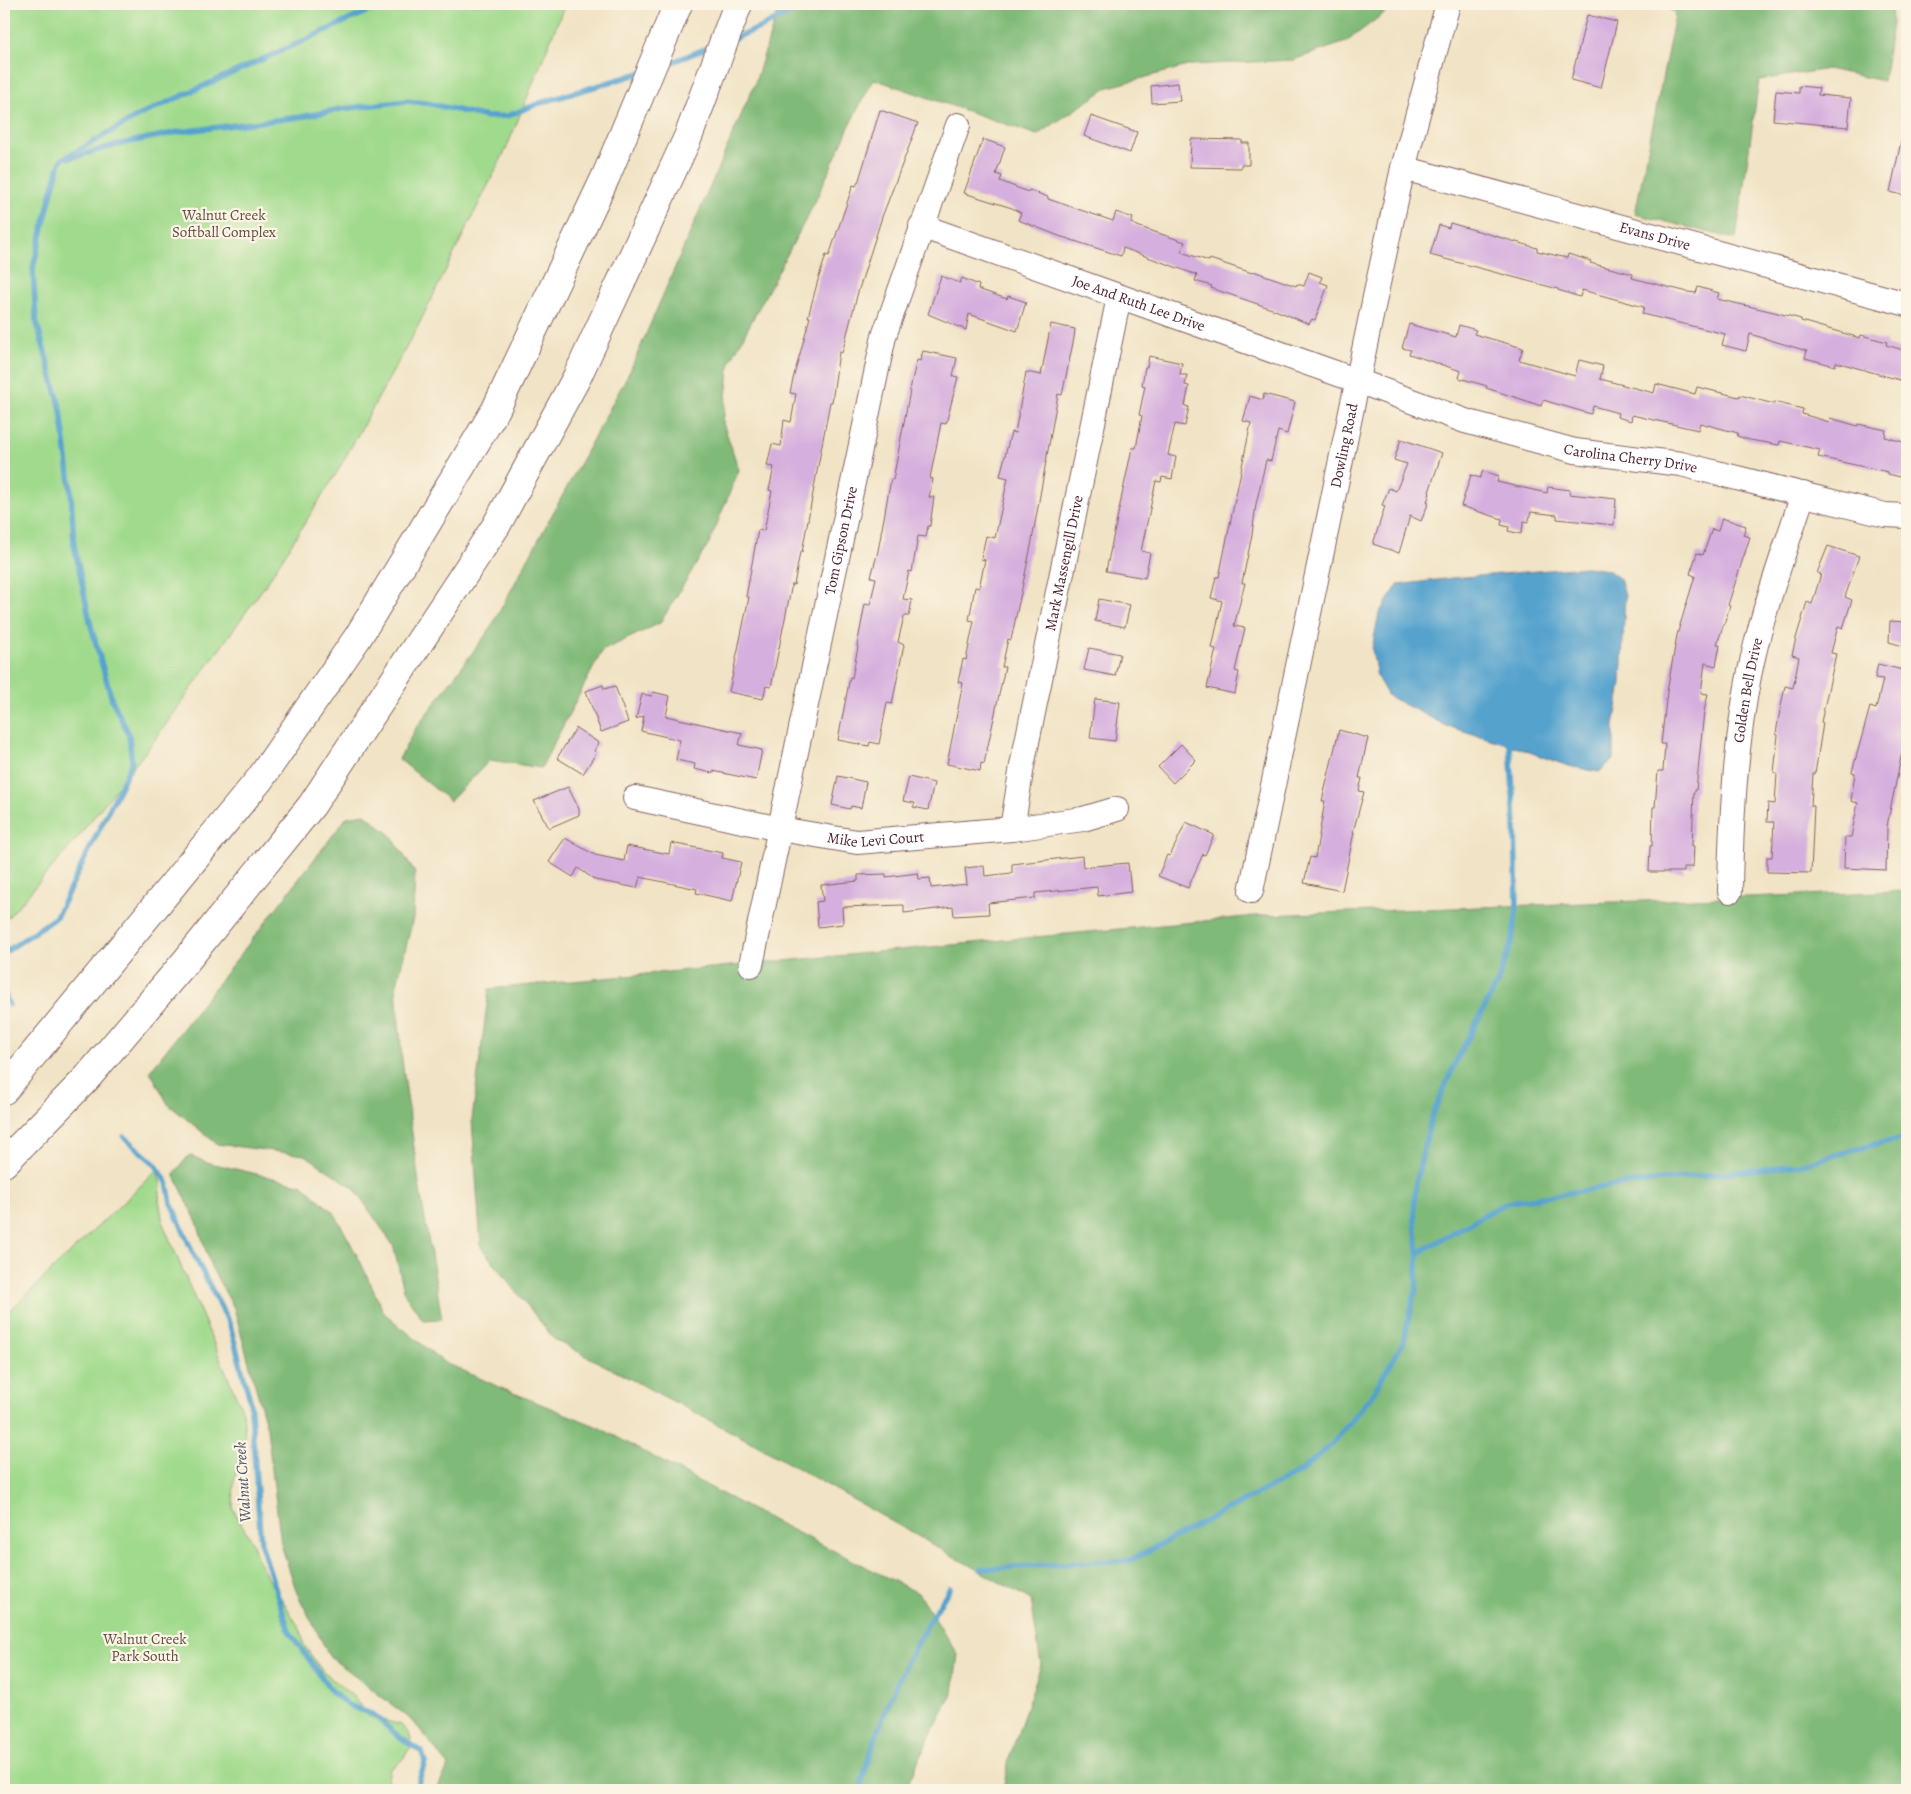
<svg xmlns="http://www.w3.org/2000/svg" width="1911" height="1794" font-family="Alegreya,serif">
<rect width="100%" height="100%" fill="#fcf5e5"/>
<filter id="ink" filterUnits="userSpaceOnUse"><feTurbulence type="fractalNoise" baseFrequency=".02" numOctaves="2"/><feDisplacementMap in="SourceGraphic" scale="10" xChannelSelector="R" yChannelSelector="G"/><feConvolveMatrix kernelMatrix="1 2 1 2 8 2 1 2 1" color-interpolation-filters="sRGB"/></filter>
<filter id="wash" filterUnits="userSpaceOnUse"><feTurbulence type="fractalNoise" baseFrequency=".0096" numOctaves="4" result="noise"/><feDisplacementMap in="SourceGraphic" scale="20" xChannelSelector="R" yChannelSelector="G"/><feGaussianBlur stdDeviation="1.12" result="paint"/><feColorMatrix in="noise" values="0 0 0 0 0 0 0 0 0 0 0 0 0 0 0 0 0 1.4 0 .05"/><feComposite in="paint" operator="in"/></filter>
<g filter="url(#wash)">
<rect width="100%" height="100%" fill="#f1e3c5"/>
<g fill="#a0da8c" stroke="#757c5c">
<polygon points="4,4 565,4 507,147 417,328 336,474 266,584 154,741 70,847 4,922"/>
<polygon points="157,1170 161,1184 159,1200 163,1224 243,1412 245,1436 234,1481 233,1509 253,1544 257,1557 270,1583 282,1599 301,1631 304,1645 323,1672 355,1698 368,1716 401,1725 409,1734 411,1739 410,1748 403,1759 390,1769 385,1790 4,1790 4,1316"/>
</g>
<g fill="#80ba78" stroke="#656c52">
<polygon points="780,4 1396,4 1346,42 1293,60 1191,65 1109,87 1037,135 874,79 854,116 814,204 730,362 723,423 739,470 709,543 660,623 602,651 541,768 490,760 450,801 399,759 416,728 490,629 630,371 755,83"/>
<polygon points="1664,4 1891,4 1892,23 1883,81 1828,69 1759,80 1736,239 1635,214 1675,15"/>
<polygon points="365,814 391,835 415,873 413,918 396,988 402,1060 419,1184 442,1319 423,1320 405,1294 393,1245 354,1188 305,1155 217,1144 168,1104 150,1071 347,817"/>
<polygon points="1907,891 1907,1790 1003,1790 1009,1759 1041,1665 1031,1600 751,1442 554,1339 481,1247 472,1120 489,989 1267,915"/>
<polygon points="189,1155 206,1162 303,1185 335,1214 360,1261 384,1313 442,1361 501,1388 598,1427 752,1510 918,1593 958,1654 953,1692 930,1736 905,1790 436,1790 449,1766 413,1721 330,1657 297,1593 281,1544 267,1428 234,1308 211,1267 197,1222 174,1174"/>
</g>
<polygon fill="#54a2cd" stroke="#4f607c" points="1586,567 1608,570 1620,579 1625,596 1621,683 1614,726 1614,759 1599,772 1568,766 1510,745 1447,726 1388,696 1377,677 1372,649 1379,613 1398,585 1452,578"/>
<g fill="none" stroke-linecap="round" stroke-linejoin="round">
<g stroke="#54a2cd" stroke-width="5.5">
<polyline points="735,38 762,27 807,4"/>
<polyline points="660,67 712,46"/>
<polyline points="70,158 120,144 178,132 300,117 341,109 406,101 427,103 487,117 507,116 540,103 640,73"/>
<polyline points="4,953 56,917 132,763 129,735 112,700 91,626 74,545 71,491 61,410 36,320 33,268 53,187 61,160 140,115 384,4"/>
<polyline points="4,992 9,1005"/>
<polyline points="124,1137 155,1164 167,1182 171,1203 193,1253 230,1325 250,1400 261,1544 289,1631 332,1692 348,1705 374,1715 399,1737 422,1752 425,1762 416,1790"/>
<polyline points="1418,1253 1505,1203 1618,1185 1799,1165 1876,1144 1907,1138"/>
<polyline points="981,1569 1131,1560 1301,1471 1332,1444 1370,1398 1403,1343 1416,1289 1418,1253 1414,1210 1416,1182 1431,1119 1456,1061 1497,984 1512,941 1517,908 1515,824 1510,745"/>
<path d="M860,1790C878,1718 909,1650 950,1588"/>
</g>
</g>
<g id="blocks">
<g fill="#d5afde">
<polygon points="1587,15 1617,22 1601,88 1571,80"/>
<polygon points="1178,83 1180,101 1152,103 1151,86"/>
<polygon points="1799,86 1819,88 1818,95 1851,98 1848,127 1773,120 1776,91 1799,93"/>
<polygon points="880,110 918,123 882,217 858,292 842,353 839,352 832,402 830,402 802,552 800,552 794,585 792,584 771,687 766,686 763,699 729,692 749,597 746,597 758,530 764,531 772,491 769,490 774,467 767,466 772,444 781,446 784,420 791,422 796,394 790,393 793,379 810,317 808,317 818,280 826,255 829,256 853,185 856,186 859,180"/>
<polygon points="1091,116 1137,132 1130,153 1084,136"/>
<polygon points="983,139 1005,147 996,174 1002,176 1000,181 1028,192 1029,190 1048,197 1048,199 1113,221 1116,212 1133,218 1131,223 1140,227 1185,242 1181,252 1209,261 1210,259 1252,273 1253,271 1296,286 1297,284 1304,286 1309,272 1322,277 1320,282 1328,285 1315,320 1312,319 1309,324 1275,310 1211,288 1212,286 1195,281 1197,275 1123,248 1121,256 1059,236 1018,220 1021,213 1012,208 964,193"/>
<polygon points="1191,139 1242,140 1242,143 1249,143 1249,165 1241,165 1241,168 1190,167"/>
<polygon points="1901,142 1907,143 1907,196 1890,192"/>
<polygon points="1450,223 1537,248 1537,251 1567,258 1568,254 1591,261 1590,263 1633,274 1632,278 1688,292 1696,293 1698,287 1719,293 1717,299 1774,312 1801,319 1801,321 1860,338 1861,335 1887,342 1886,345 1907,351 1907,382 1836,362 1835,366 1805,358 1807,351 1750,334 1746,351 1722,345 1725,334 1642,314 1644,307 1582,290 1580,297 1558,290 1558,289 1430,255 1439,225 1449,228"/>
<polygon points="941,276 960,283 962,278 979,285 978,289 1007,299 1008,296 1026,302 1017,331 969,314 966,330 928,314"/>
<polygon points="1051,324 1075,329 1074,338 1062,395 1058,394 1031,546 1011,640 1008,639 1002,667 1005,667 984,764 981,763 980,771 947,764 963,683 958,682 963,659 966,660 974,621 969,620 975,587 979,588 985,560 981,559 986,536 995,538 1008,478 1000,476 1011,432 1015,433 1026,372 1041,375"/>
<polygon points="1409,324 1456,337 1459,325 1476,330 1474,334 1523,348 1519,360 1575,376 1579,360 1603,366 1600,379 1654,393 1656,384 1695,394 1697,387 1739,397 1740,395 1774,404 1774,402 1803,409 1802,414 1829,422 1830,418 1858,426 1858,424 1886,430 1885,437 1907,443 1907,477 1904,477 1904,478 1888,474 1888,472 1818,457 1820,450 1780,441 1779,445 1750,440 1737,436 1738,433 1700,423 1698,430 1632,415 1631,421 1617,417 1618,413 1593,406 1591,414 1543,400 1541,406 1524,400 1486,388 1487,386 1459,378 1461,371 1409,354 1411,350 1402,348"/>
<polygon points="923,351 957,358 953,376 958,377 946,424 941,423 930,478 933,479 929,497 934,497 930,526 928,526 926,537 918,536 912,572 909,571 903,599 912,600 909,616 904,616 898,642 904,645 892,704 887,703 879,744 870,742 869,746 838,740 850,677 852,678 858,647 857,646 865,604 870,605 876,578 871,577 878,551 887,501 891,479 893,480 912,380 917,360 920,361"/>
<polygon points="1149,356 1182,363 1180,375 1187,375 1185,385 1189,386 1185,406 1189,407 1185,426 1175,424 1168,455 1176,457 1172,479 1162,477 1161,482 1156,481 1141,551 1150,553 1145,578 1106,571 1132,448 1136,448 1142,416 1139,415 1145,386 1142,385 1145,367 1147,367"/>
<polygon points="1264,394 1295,402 1287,434 1278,431 1271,461 1266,460 1256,504 1252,535 1242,583 1245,583 1234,626 1245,628 1235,671 1239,672 1235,694 1207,688 1216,649 1212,648 1222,601 1211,598 1216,577 1219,577 1251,423 1243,421 1250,396 1263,400"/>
<polygon points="1401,439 1442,453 1429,492 1430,493 1427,502 1429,502 1421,521 1410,516 1399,553 1373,544 1385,506 1382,505 1389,488 1396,491 1407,464 1394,460"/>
<polygon points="1483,471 1499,476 1497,482 1547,493 1548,487 1570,490 1569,494 1616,499 1614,525 1557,519 1557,515 1531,512 1528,522 1524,521 1521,534 1508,531 1509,527 1501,525 1502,519 1461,506 1471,475 1480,478"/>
<polygon points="1722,518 1746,526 1743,535 1750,537 1728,605 1730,606 1717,644 1720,645 1716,666 1705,663 1701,693 1708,694 1704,711 1696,791 1694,791 1692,846 1694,846 1693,867 1684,867 1684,872 1649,872 1650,846 1652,846 1653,807 1655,807 1658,771 1663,771 1665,744 1661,744 1667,692 1677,635 1695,576 1690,574 1697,553 1703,555 1712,529 1718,531"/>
<polygon points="1828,546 1859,556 1845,597 1852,600 1843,628 1838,626 1831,653 1836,654 1821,722 1823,723 1815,774 1813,774 1811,806 1814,806 1811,873 1767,872 1767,857 1772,857 1774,822 1767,822 1768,803 1775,804 1777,774 1774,773 1778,735 1776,734 1778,721 1785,686 1793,688 1799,657 1792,655 1796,638 1807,602 1812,604 1821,574 1817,573"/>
<polygon points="1099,599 1130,605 1125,627 1095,621"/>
<polygon points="1890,621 1907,622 1907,647 1889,642"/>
<polygon points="1089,648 1120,654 1115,676 1084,670"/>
<polygon points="1878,664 1907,671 1907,736 1901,757 1887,826 1886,870 1844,868 1845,837 1851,837 1858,803 1851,801 1855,773 1852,772 1870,707 1876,709 1883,679 1875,678"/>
<polygon points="603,685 604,689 615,686 628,722 601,732 586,691"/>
<polygon points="653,692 670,696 666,716 742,733 739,745 762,750 756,780 713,771 712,773 694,769 695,764 676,760 680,740 641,731 644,716 636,719 642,694 652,696"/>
<polygon points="1095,699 1120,702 1115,741 1090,738"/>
<polygon points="576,728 599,743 594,751 596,753 583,774 557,758"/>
<polygon points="1339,730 1368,738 1359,778 1362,778 1359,791 1364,792 1353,832 1354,832 1342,891 1304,883 1310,857 1315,858 1325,801 1322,801"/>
<polygon points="1181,744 1196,760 1173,783 1158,767"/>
<polygon points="838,776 866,782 861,808 851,806 850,809 832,805"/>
<polygon points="909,777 934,783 928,810 913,807 915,803 903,801"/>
<polygon points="568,787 579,809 579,815 549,828 534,801"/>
<polygon points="1186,822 1214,835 1205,855 1203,854 1188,888 1158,876 1167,855 1170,856"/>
<polygon points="565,838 595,855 624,861 627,846 669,854 671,843 723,853 722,858 741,862 732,901 696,893 697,889 640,877 637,888 595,880 578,868 573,877 549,862"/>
<polygon points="1082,856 1083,867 1128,863 1131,892 1098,896 1097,887 1035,893 1035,898 988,903 989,914 954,916 953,907 904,913 904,905 842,907 843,924 818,927 816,902 823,901 821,885 858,881 858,875 886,874 886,877 918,873 919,879 930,878 931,888 967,884 965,868 984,866 985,876 1012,873 1012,864"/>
</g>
</g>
</g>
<g filter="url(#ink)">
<use href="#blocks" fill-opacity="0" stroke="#846461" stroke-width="1"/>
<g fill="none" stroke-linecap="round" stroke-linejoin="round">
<defs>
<g id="minor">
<path id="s1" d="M1403,168L1907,304"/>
<path id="s2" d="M921,226L1358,381L1465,421L1575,451L1681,464L1885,515L1907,516"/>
<path id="s3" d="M635,798L780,829L857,842L1012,829L1083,819L1117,809"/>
<path id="s4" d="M1012,829L1022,766L1119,297"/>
<path id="s5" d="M1251,891L1378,283L1403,168L1448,4"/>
<path id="s6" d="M1730,891C1731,819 1735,747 1749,676C1761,614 1784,554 1803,494"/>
<path id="s7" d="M751,965L884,336L958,125"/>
</g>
<g id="highway">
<polyline points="4,1090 260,779 358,637 496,409 606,176 678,4"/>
<polyline points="4,1163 86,1079 186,961 312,805 496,526 577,377 688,137 738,4"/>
</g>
</defs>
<use href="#minor" stroke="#846461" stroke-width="26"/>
<use href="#highway" stroke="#846461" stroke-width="30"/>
<use href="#minor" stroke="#fff" stroke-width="24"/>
<use href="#highway" stroke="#fff" stroke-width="28"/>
</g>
</g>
<g text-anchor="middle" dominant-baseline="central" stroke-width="4.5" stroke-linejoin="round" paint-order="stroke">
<g font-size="15" fill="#604e43" stroke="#fcf5e5">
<text x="224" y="215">Walnut Creek<tspan x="224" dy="17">Softball Complex</tspan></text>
<text x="145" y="1639">Walnut Creek<tspan x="145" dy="17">Park South</tspan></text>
</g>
<g font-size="15" fill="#4a1f2b" stroke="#fcf5e5">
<text stroke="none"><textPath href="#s1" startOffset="261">Evans Drive</textPath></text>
<text stroke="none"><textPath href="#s2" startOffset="231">Joe And Ruth Lee Drive</textPath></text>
<text stroke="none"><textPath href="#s5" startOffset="455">Dowling Road</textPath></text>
<text stroke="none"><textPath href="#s2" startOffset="748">Carolina Cherry Drive</textPath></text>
<text stroke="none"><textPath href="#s7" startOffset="434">Tom Gipson Drive</textPath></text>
<text stroke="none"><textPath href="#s4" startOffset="271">Mark Massengill Drive</textPath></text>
<text stroke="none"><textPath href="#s6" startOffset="202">Golden Bell Drive</textPath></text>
<text stroke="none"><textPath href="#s3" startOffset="245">Mike Levi Court</textPath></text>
</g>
<g font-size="16" font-style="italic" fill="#4e536c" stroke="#fcf5e5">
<text transform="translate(243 1482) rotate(-94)">Walnut Creek</text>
</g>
</g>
<rect width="1911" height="1794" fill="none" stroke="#fcf5e5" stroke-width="20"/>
</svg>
